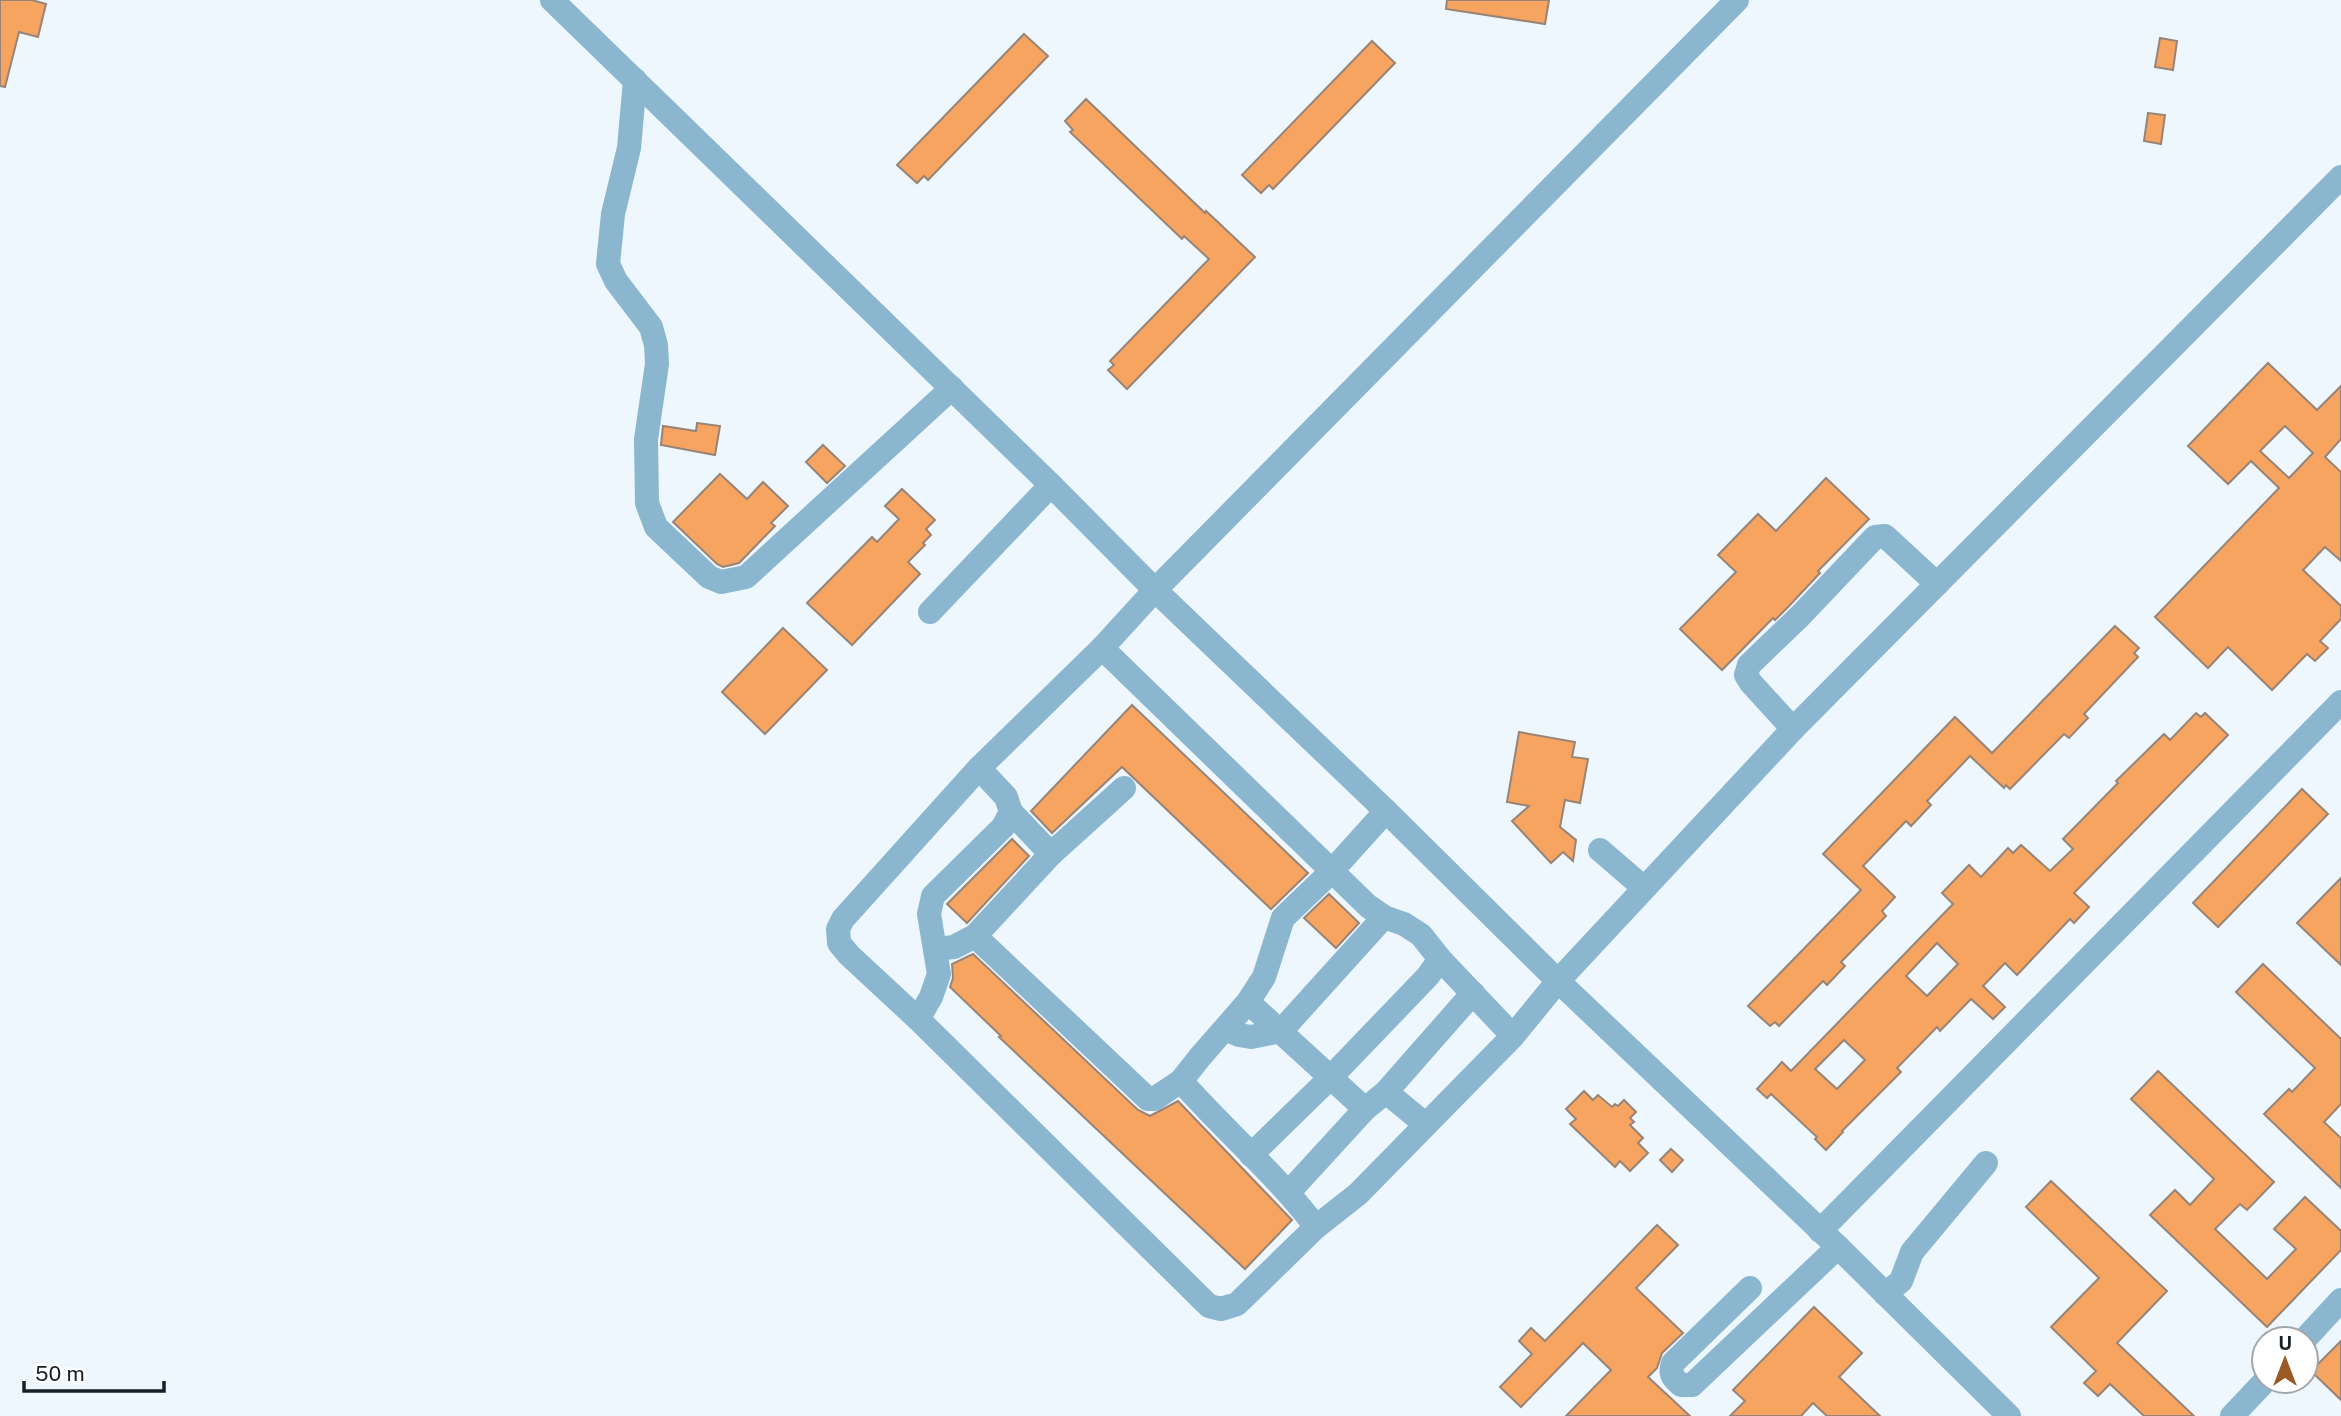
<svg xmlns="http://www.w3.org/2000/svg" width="2341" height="1416" font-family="'Public Sans',sans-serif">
<rect width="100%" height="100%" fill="#edf7fd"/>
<g fill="#f8a461" stroke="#988476" stroke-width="2" fill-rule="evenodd">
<polygon points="0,0 32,0 46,4 38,37 19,32 5,87 0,86"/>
<polygon points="1447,0 1549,0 1545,24 1446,9"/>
<polygon points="1024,34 1048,56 928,180 924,176 917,183 897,165"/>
<polygon points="2160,38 2177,41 2173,70 2155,67"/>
<polygon points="1372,41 1395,63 1273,189 1269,185 1261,193 1242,175"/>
<polygon points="1086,99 1205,213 1206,211 1255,257 1127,389 1108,370 1114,365 1110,361 1209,259 1184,236 1182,239 1070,132 1073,130 1065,121"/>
<polygon points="2148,113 2165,115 2161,144 2144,141"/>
<path d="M2268,363L2317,410L2341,386V439L2325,457L2341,472V561L2325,547L2303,570L2341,606V619L2320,641L2328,648L2315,661L2307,654L2272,690L2228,647L2208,668L2155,617L2279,488L2251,461L2228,484L2188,446ZM2285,426L2313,453L2289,478L2260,451Z"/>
<polygon points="697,423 720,426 715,455 661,445 663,426 696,431"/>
<polygon points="823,445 845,466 827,483 806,462"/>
<polygon points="720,474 747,499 763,482 788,506 771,523 775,526 739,563 723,567 717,564 673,522"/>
<polygon points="1826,478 1869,519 1818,571 1820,573 1789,606 1775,620 1773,618 1722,670 1680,629 1736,572 1718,555 1758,514 1776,531"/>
<polygon points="902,489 935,520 926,529 931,535 923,543 925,545 908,562 920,574 852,645 807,603 872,537 877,542 899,519 885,506"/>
<polygon points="2115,626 2139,648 2134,653 2138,657 2084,714 2088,718 2069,738 2064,734 2010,789 2006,785 2004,788 1970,756 1927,801 1931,805 1911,826 1906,821 1863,866 1895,897 1882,911 1886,916 1841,962 1845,966 1827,985 1823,981 1779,1026 1775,1022 1770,1026 1748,1006 1861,890 1823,854 1955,717 1992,753"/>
<polygon points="783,628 827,670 765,734 722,692"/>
<polygon points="1132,705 1308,873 1271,909 1122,767 1052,833 1031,811"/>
<path d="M2196,713L2201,717L2205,713L2228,735L2074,893L2089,907L2074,923L2070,919L2017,975L2005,963L1983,986L2005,1007L1993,1019L1971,999L1940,1031L1937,1027L1897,1068L1901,1072L1842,1131L1843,1132L1826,1150L1815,1139L1817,1137L1771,1094L1767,1098L1757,1089L1782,1062L1791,1071L1953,904L1942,893L1969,865L1981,877L2008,848L2013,853L2021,845L2050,871L2073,849L2063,839L2118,783L2116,781L2164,734L2170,740ZM1937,943L1958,964L1927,996L1906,976ZM1844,1040L1865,1060L1837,1089L1815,1069Z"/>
<polygon points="1519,732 1575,742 1572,757 1588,759 1580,803 1565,800 1560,827 1576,840 1573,861 1563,852 1551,863 1512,821 1529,806 1507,802"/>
<polygon points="2302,789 2328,814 2218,927 2193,903"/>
<polygon points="1012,839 1029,856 967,923 947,904"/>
<polygon points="2341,878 2341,965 2297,923"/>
<polygon points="1329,894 1359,923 1336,948 1304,918"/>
<polygon points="973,954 1138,1110 1150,1116 1178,1101 1289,1217 1292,1220 1245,1269 999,1037 1001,1036 950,987 953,978 952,964"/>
<polygon points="2263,964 2341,1039 2341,1104 2324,1122 2341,1138 2341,1188 2264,1114 2289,1089 2292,1092 2315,1068 2236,992"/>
<polygon points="2158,1071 2274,1182 2247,1210 2240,1204 2215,1229 2267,1279 2296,1249 2274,1229 2305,1197 2341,1231 2341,1250 2267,1327 2150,1215 2175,1190 2190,1205 2214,1179 2131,1099"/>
<polygon points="1584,1091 1593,1100 1598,1095 1612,1107 1615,1104 1618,1106 1624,1100 1636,1112 1630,1118 1634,1122 1630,1125 1643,1138 1638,1143 1648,1153 1630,1171 1620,1161 1615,1167 1570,1124 1576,1119 1566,1109"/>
<polygon points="1671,1149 1683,1160 1672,1172 1660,1160"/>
<polygon points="2051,1181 2167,1291 2117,1343 2194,1416 2144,1416 2110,1384 2098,1396 2084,1383 2096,1371 2051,1327 2099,1278 2026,1207"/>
<polygon points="1657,1225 1678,1245 1636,1288 1683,1333 1662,1353 1657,1368 1648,1377 1690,1416 1566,1416 1611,1370 1583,1343 1521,1407 1500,1387 1532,1354 1519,1341 1531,1328 1545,1341"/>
<polygon points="1814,1307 1862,1353 1839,1377 1880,1416 1827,1416 1813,1403 1801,1416 1730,1416 1745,1401 1733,1390"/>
<polygon points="2341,1341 2341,1400 2311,1371"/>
</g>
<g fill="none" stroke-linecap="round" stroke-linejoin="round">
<g stroke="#8bb6cf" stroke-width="24">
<polyline points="552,0 1051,485 1155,590 1386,811 1558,981 1838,1247 2009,1416"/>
<polyline points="1737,0 1155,590 1102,648 979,768 843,919 838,929 839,943 849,955 918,1019 1209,1306 1221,1309 1237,1304 1316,1227 1358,1194 1513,1036 1558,981 1793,729 2341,177"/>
<polyline points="635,80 629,148 613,214 608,264 616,281 651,327 656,345 657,364 646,439 647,503 656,527 709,577 721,582 746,577 952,388"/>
<polyline points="930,612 1051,485"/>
<polyline points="1102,648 1368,906 1384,917 1404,924 1421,935 1440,959 1513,1036"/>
<polyline points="1793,729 1751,683 1746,675 1749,665 1800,616 1875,537 1885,536 1937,584"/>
<polyline points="1011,812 1051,854"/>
<polyline points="1600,850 1644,888"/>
<polyline points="975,936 1148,1099 1154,1099 1181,1081"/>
<polyline points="935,949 954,947 975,936 1051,854 1124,788"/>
<polyline points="1248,1002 1365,1109"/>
<polyline points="918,1019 931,997 939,974 929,914 933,896 1003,827 1011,812 1006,797 979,768"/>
<polyline points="1225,1029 1239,1035 1251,1037 1281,1031 1384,917"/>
<polyline points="1386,1092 1425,1124"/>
<polyline points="1251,1155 1331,1077 1428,976 1440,959"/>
<polyline points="1289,1192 1365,1109 1386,1092 1473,993"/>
<path d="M1316,1227C1276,1174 1225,1131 1181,1081L1200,1057L1248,1002L1264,977L1283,918L1331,872L1386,811"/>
<polyline points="1820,1231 2341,702"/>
<path d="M1750,1288L1673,1363C1669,1374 1673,1378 1681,1385H1692L1838,1247"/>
<polyline points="1885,1294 1901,1281 1912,1252 1986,1163"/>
<polyline points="2305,1339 2341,1300"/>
<polyline points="2232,1416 2265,1381"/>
</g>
</g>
<g transform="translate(2285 1360)"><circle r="33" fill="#ffffff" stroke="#a2a6a8" stroke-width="2"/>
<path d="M0-5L12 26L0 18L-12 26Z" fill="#9a5a23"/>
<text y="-10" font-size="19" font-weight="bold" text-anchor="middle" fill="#172025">U</text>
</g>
<path d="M24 1381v10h140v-10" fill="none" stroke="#172025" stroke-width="3.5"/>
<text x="35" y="1381" font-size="21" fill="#172025" stroke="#ffffff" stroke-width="5" paint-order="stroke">50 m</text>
</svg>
